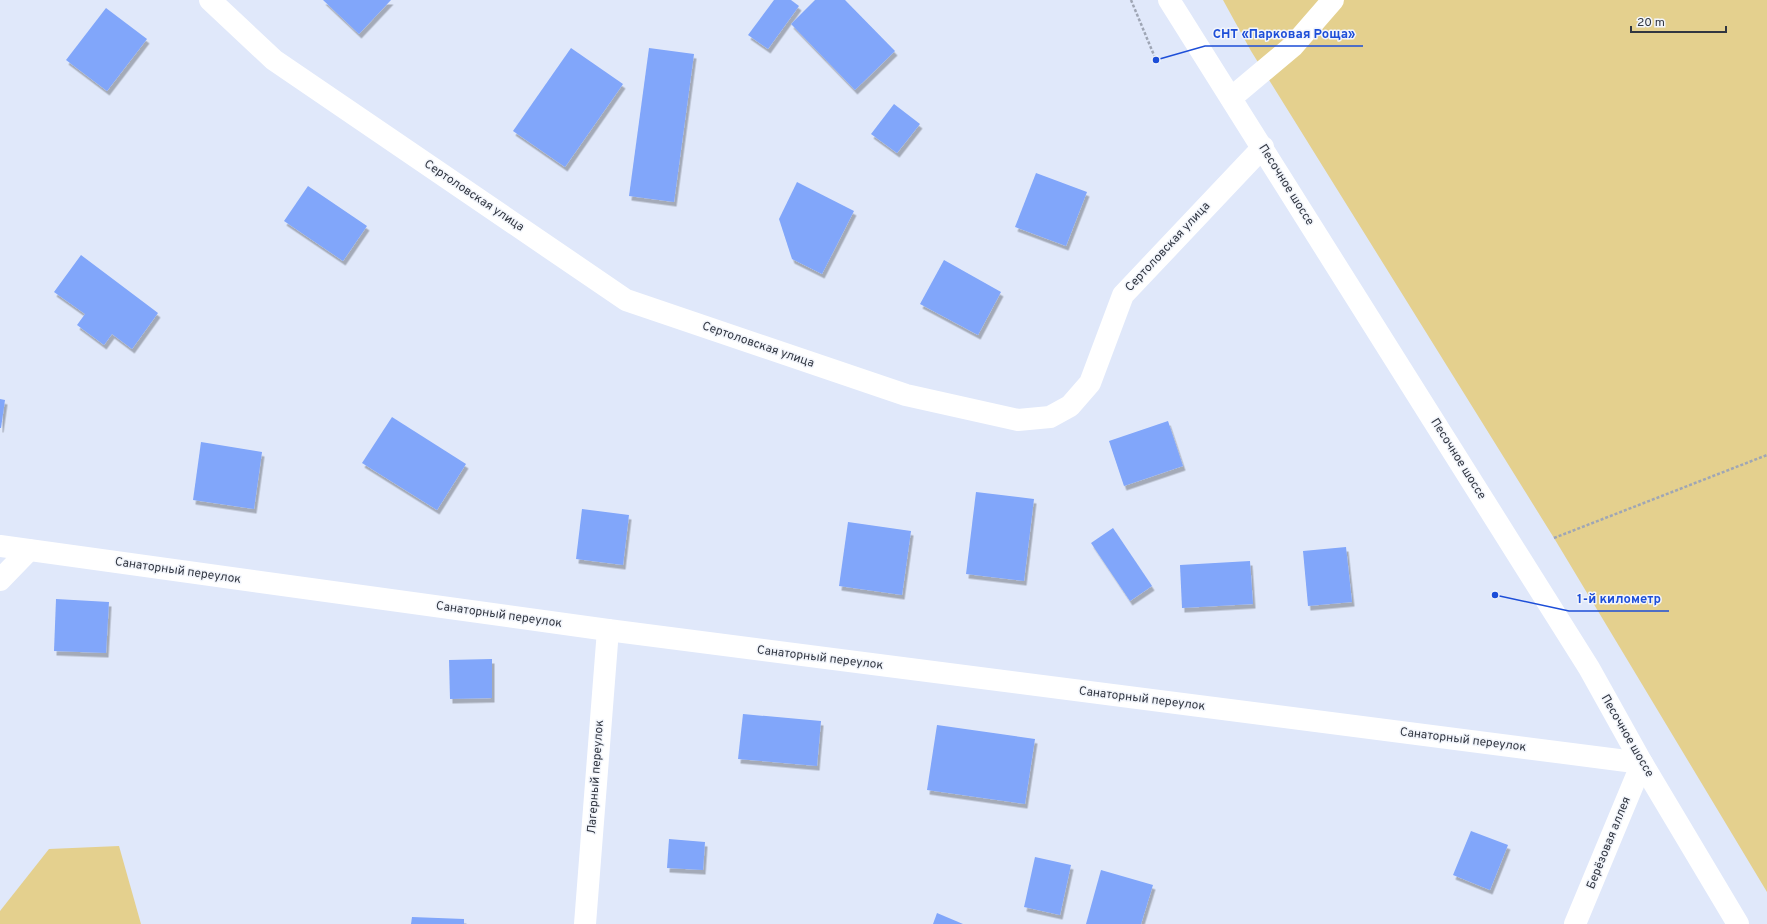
<svg xmlns="http://www.w3.org/2000/svg" width="1767" height="924" font-family="Overpass,sans-serif">
<defs>
<filter id="shadow"><feDropShadow dx="2.5" dy="4.5" stdDeviation="0" flood-color="#0004"/></filter>
</defs>
<rect width="100%" height="100%" fill="#e0e8fa"/>
<g fill="#e4d08e">
<polygon points="1223,0 1767,0 1767,892 1554,538 1251,51"/>
<polygon points="119,846 141,924 0,924 0,911 49,849"/>
</g>
<g fill="#81a6fa" filter="url(#shadow)">
<polygon points="323,0 391,0 359,34"/>
<polygon points="774,0 791,0 799,6 768,49 748,35"/>
<polygon points="815,0 845,0 895,51 855,90 791,24"/>
<polygon points="106,8 147,39 107,91 66,60"/>
<polygon points="571,48 623,84 565,167 513,131"/>
<polygon points="649,48 694,54 674,202 629,196"/>
<polygon points="894,104 920,124 897,153 871,134"/>
<polygon points="1036,173 1087,192 1066,246 1015,227"/>
<polygon points="797,182 854,211 822,274 792,259 779,219"/>
<polygon points="308,186 367,226 343,261 284,221"/>
<polygon points="81,255 158,313 132,349 112,334 104,345 77,325 85,314 54,292"/>
<polygon points="944,260 1001,292 978,335 920,304"/>
<polygon points="0,399 5,400 1,428 0,428"/>
<polygon points="392,417 466,464 437,510 362,463"/>
<polygon points="1168,421 1183,466 1124,486 1109,441"/>
<polygon points="201,442 262,452 254,509 193,500"/>
<polygon points="976,492 1034,499 1024,581 966,574"/>
<polygon points="582,509 629,515 623,565 576,559"/>
<polygon points="848,522 911,531 902,595 839,586"/>
<polygon points="1113,528 1152,586 1130,601 1091,543"/>
<polygon points="1346,547 1352,602 1308,606 1303,551"/>
<polygon points="1250,561 1253,604 1182,608 1180,565"/>
<polygon points="56,599 109,602 106,653 54,651"/>
<polygon points="492,659 492,698 450,699 449,660"/>
<polygon points="743,714 821,721 817,766 738,759"/>
<polygon points="937,725 1035,739 1025,804 927,790"/>
<polygon points="1471,831 1508,845 1490,890 1453,875"/>
<polygon points="669,839 705,842 703,870 667,868"/>
<polygon points="1035,857 1071,865 1060,915 1024,907"/>
<polygon points="1101,870 1153,885 1141,924 1086,924"/>
<polygon points="937,913 963,924 933,924"/>
<polygon points="412,917 464,919 464,924 411,924"/>
</g>
<g fill="none" stroke-linecap="round" stroke-linejoin="round">
<g stroke="#9fa6b5" stroke-width="2.5" stroke-dasharray="3 2" stroke-linecap="butt">
<polyline points="1131,0 1156,60"/>
<polyline points="1554,538 1767,455"/>
</g>
<g stroke="#fff" stroke-width="22">
<polyline points="210,0 274,60 626,300 906,395 1018,420 1050,417 1070,406 1090,383 1123,295 1263,147"/>
<polyline points="1231,98 1293,46 1333,0"/>
<polyline points="0,546 608,630 1642,763 1575,924"/>
<polyline points="0,580 29,550"/>
<polyline points="585,924 608,630"/>
</g>
<polyline stroke="#fff" stroke-width="22" points="1169,0 1589,668 1642,763 1738,924"/>
</g>
<g text-anchor="middle" dominant-baseline="central" stroke-width="3" stroke-linejoin="round" paint-order="stroke">
<g font-size="12" fill="#313641" stroke="#f2f5fb">
<text transform="translate(1286 185) rotate(58)">Песочное шоссе</text>
<text transform="translate(474 196) rotate(34)">Сертоловская улица</text>
<text transform="translate(1168 247) rotate(-47)">Сертоловская улица</text>
<text transform="translate(758 345) rotate(19)">Сертоловская улица</text>
<text transform="translate(1458 459) rotate(58)">Песочное шоссе</text>
<text transform="translate(178 571) rotate(8)">Санаторный переулок</text>
<text transform="translate(499 615) rotate(8)">Санаторный переулок</text>
<text transform="translate(820 658) rotate(7)">Санаторный переулок</text>
<text transform="translate(1142 699) rotate(7)">Санаторный переулок</text>
<text transform="translate(1627 736) rotate(60)">Песочное шоссе</text>
<text transform="translate(1463 740) rotate(7)">Санаторный переулок</text>
<text transform="translate(596 777) rotate(-86)">Лагерный переулок</text>
<text transform="translate(1609 843) rotate(-68)">Берёзовая аллея</text>
</g>
</g>
<path fill="none" stroke="#1d4ed8" stroke-width="1.5" d="M1156 60L1205 46H1363M1495 595L1569 611H1669"/>
<g fill="#1d4ed8" stroke="#f2f5fb" stroke-width="1.5">
<circle cx="1156" cy="60" r="4"/>
<circle cx="1495" cy="595" r="4"/>
</g>
<g font-size="13" text-anchor="middle" font-weight="bold" fill="#1d4ed8" stroke="#f2f5fb" stroke-width="3" stroke-linejoin="round" paint-order="stroke">
<text x="1284" y="38">СНТ «Парковая Роща»</text>
<text x="1619" y="603">1-й километр</text>
</g>
<path d="M1631 26v6h95v-6" fill="none" stroke="#313641" stroke-width="2"/>
<text x="1637" y="26" font-size="12" fill="#313641" stroke="#f2f5fb" stroke-width="3" paint-order="stroke">20 m</text>
</svg>
